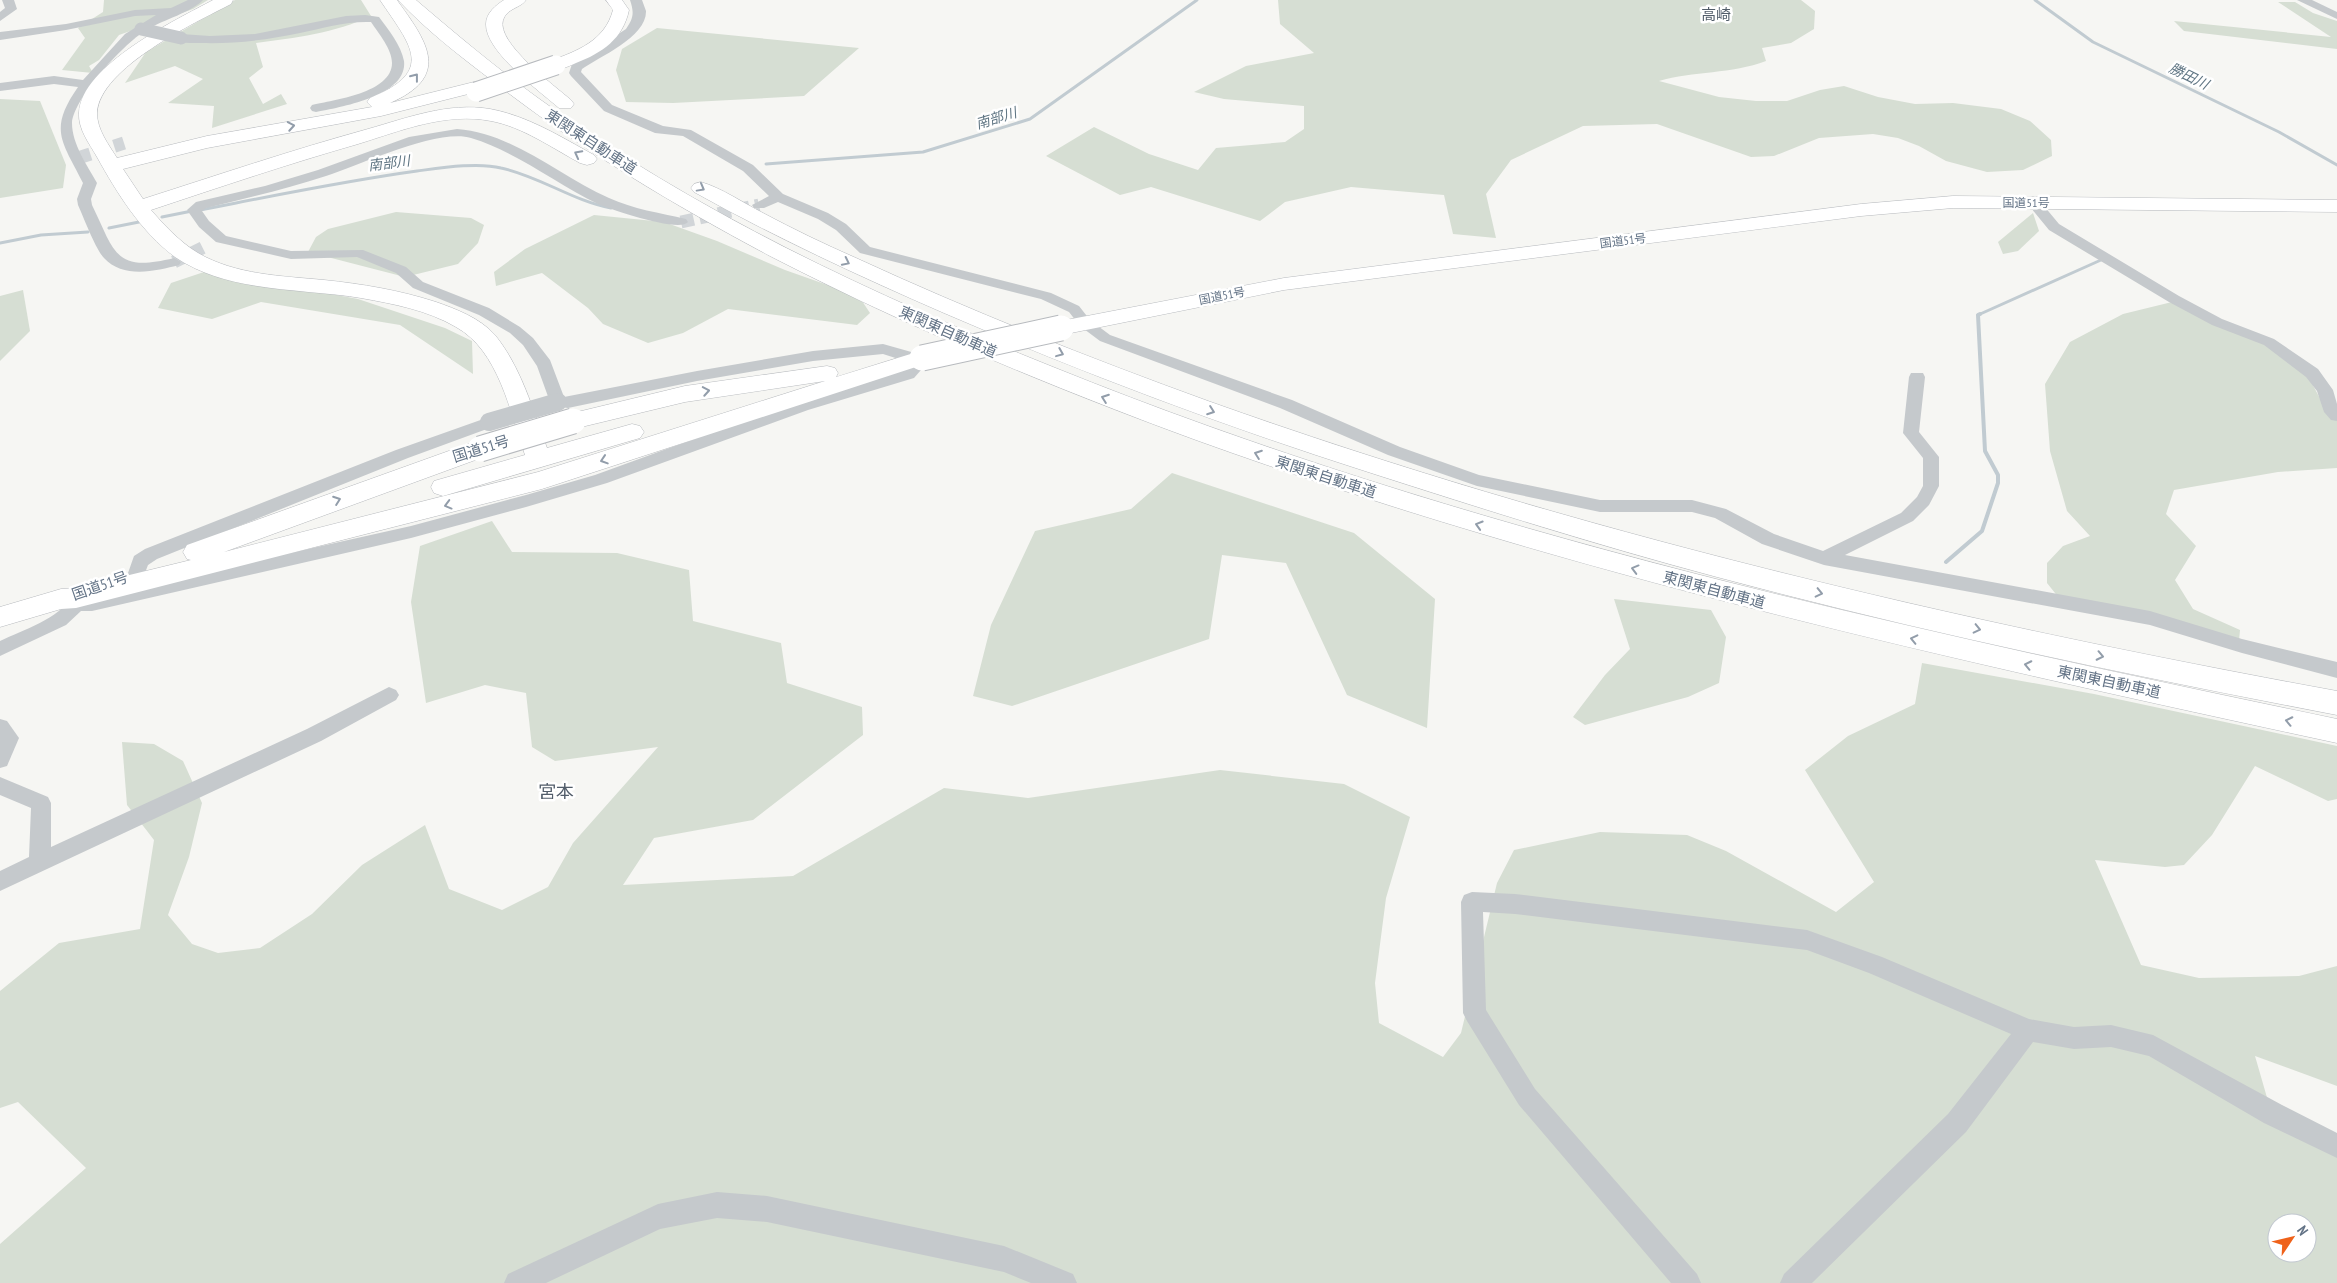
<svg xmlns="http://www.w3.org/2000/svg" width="2337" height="1283" viewBox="0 0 2337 1283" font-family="'PT Sans Narrow','Noto Sans JP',sans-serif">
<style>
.green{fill:#d6ded3;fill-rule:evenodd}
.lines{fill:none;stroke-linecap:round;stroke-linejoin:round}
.stream-far1{stroke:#c1cbd1;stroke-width:3}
.stream{stroke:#c1cbd1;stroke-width:4}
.minor-tunnel{stroke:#d1d5d8;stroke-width:13;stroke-dasharray:13 6;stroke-linecap:butt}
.highway-casing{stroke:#b7babe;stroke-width:1}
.minor{fill:#c5c9cc;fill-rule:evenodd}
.highway{fill:#fff;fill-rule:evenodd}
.highway-bridge-far1-casing{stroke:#b7babe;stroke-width:21;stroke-linecap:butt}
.highway-bridge-casing{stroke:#b7babe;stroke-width:27;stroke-linecap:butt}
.minor-bridge-far1{stroke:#c5c9cc;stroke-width:13}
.minor-bridge{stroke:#c5c9cc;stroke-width:18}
.highway-bridge-far1{stroke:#fff;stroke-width:19}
.highway-bridge{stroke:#fff;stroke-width:25}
.oneway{stroke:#929daa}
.labels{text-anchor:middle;stroke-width:5;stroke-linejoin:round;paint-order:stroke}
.far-street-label{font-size:12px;fill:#637386;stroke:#fff}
.far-water-label{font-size:14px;font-style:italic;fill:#5f7583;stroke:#fff}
.far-quarter-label{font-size:15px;fill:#525d6a;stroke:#fff}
.street-label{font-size:15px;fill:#637386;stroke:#fff}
.quarter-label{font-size:18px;fill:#525d6a;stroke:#fff}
</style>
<rect width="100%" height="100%" fill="#f6f6f3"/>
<g class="green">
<polygon points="104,0 208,0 193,9 119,35 99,60 89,66 93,73 62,70 85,38 78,28 103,12"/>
<path d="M 235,0 L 361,0 L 371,16 C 335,33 295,38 256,43 L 263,67 L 249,78 L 263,104 L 281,94 L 287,104 L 212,128 L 214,106 L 168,103 L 203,79 L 175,66 L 125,83 L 146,52 Z"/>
<path d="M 1278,0 L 1801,0 L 1815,11 L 1814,29 L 1791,43 L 1762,48 L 1766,61 C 1732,74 1693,71 1659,81 L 1719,97 L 1756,101 L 1787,101 L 1820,90 L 1844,86 L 1878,97 L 1915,104 L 1953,103 L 2001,109 L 2030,121 L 2051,140 L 2052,156 L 2023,170 L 1987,172 L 1946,161 L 1919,146 L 1898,138 L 1873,134 L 1819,138 L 1774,156 L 1751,157 L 1657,124 L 1583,126 L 1511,160 L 1486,194 L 1496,238 L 1453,234 L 1444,195 L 1351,187 L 1285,202 L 1260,221 L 1151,187 L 1120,195 L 1046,156 L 1094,127 L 1149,154 L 1198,170 L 1216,148 L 1285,142 L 1304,129 L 1304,106 L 1224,99 L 1194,92 L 1246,66 L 1314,53 L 1280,24 Z"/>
<polygon points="2278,2 2295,2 2313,13 2337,21 2337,49 2184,31 2174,21 2331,37"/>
<polygon points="657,28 859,48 804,96 673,103 626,102 616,70 622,49"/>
<polygon points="0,99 40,101 66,165 63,188 0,198"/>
<polygon points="396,212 471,218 484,225 478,243 458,264 405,277 308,252 316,237 328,229"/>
<polygon points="2033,213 2039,231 2018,251 2003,254 1998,242"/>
<polygon points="594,215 664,222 717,241 785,270 836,288 862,301 870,313 857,325 728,309 683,333 648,343 603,324 588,308 542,273 496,286 494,272 525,249"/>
<polygon points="207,271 358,299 445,328 472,341 473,374 400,325 261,302 212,319 158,308 171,283"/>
<polygon points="23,290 30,331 0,361 0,296"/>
<polygon points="2172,302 2271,347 2307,374 2325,408 2337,421 2337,468 2278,472 2174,490 2166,514 2196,546 2175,580 2193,609 2240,630 2239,641 2059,598 2047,583 2047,563 2063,546 2090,536 2067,511 2050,451 2045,384 2070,342 2123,314"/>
<polygon points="1172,473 1354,533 1435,599 1427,728 1347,695 1286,563 1222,555 1209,639 1012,706 973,696 991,625 1035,531 1131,509"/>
<path d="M 492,521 L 512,552 L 617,553 L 689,570 L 693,621 L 781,643 L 787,683 L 862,707 L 863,735 L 753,820 L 654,838 L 623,885 L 793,876 L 944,788 L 1028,798 L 1220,770 L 1344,784 L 1410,817 L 1386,898 L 1375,983 L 1379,1023 L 1443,1057 L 1461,1033 L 1497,883 L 1514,850 L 1600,832 L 1687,835 L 1726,851 L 1836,912 L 1874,882 L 1805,770 L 1848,736 L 1915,704 L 1922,663 L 2094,694 L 2337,746 L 2337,799 L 2328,801 L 2255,766 L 2212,835 L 2184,865 L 2165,867 L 2095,860 L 2141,965 L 2199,978 L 2299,976 L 2337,966 L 2337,1086 L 2255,1056 L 2268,1101 L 2337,1135 L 2337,1283 L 0,1283 L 0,1244 L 86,1168 L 18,1102 L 0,1108 L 0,991 L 59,943 L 140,929 L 154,840 L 127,805 L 122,742 L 154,744 L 183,761 L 202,803 L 189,857 L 168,915 L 192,944 L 218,953 L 260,948 L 312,914 L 362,865 L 425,825 L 449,889 L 502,910 L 548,887 L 573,843 L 658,747 L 555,761 L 532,747 L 526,693 L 485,685 L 426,703 L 411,602 L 420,546 ZM 2277,1223 L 2307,1223 L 2307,1253 L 2277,1253 Z"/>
<polygon points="1614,599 1711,610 1726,637 1719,683 1688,697 1585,725 1573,717 1605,675 1630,649"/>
</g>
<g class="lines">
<g class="stream-far1">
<polyline points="2035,0 2093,42 2279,132 2337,165"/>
<polyline points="766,164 923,152 1030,119 1197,0"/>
<path d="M 200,210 C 272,196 344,181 417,171 C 440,168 478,162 501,168 C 539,176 573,201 611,208"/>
<polyline points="162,217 192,211"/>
<polyline points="109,228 139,222"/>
<polyline points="0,243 41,235 88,232"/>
<polyline points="1978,315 2101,260"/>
</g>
<polyline class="stream" points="1946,562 1982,531 1998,483 1998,475 1985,451 1978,315 1980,314"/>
<g class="minor-tunnel">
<polyline points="78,158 124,143"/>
<polyline points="681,222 759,205"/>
<polyline points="174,262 206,246"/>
</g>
<g class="highway-casing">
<g id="highway">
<path d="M 213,0 L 233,0 L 231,4 C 196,22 99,68 97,113 C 97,130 109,145 117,158 L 207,136 L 372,107 L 367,102 L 370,98 C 436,71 411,46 380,0 L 397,0 L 399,3 C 429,44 450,77 390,103 L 474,82 L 480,83 L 483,87 L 480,91 L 381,116 L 207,148 L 123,169 L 143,199 C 218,175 292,150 368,129 C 407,118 448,102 490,109 C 528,116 561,137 594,155 L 597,159 L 594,163 L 587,165 L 580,163 C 552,148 523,127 491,121 C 446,112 400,131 358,144 C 288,164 220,187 151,210 C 165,226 180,242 198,253 C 236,275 282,276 324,280 C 362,284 399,290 436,302 C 456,309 480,318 495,335 C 521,367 533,410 547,448 L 632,424 L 640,426 L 644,432 L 640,438 L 443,496 L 434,493 L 431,487 L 434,481 L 525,455 C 510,412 499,351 456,327 C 427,310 394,304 361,298 C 301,288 228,293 175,257 C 141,232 117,193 97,157 C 89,143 78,129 79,113 C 81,65 176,20 213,0 Z"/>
<path d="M 398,0 L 416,0 C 456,34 495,67 538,98 C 695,212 873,295 1053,367 C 1466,534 1902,628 2337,719 L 2337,743 C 1952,660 1567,574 1196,440 C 1051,387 908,327 770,256 C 674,205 580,149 494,82 C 461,57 426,30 398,0 Z"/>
<path d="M 504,0 L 526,0 C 521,8 507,8 503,20 C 496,43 555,86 571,100 L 574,104 L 571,108 L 559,108 C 539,91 485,51 486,24 C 486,13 496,5 504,0 Z"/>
<path d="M 606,0 L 622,0 L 629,10 C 623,39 602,53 576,63 C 567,67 559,71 550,69 L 547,65 L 550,61 C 577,51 605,41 613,10 Z"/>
<path d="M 701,182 C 722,188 743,203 763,213 C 793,229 824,244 856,258 C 971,311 1089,358 1208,401 C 1575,532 1954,621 2337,691 L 2337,715 C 2129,675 1922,632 1717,577 C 1600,546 1483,509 1368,472 C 1224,426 1083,373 944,313 C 859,276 775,237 694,192 L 691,188 L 694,184 Z"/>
<polygon points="1953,196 2337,200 2337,212 1953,208 1861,216 1284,290 1061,335 1053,333 1050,328 1053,323 1061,321 1284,278 1861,204"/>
<polygon points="917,352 925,354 928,359 925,364 542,489 76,608 61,609 0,627 0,607 61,589 76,588 191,560 187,559 183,552 187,545 471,443 480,441 489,443 492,449 489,455 224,552 538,472 825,381 685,402 573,429 565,427 561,421 565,415 685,386 827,366 835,368 838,373 836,377"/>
</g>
</g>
<g class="minor">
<polygon points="2,0 14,0 17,9 0,21 0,12 5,8"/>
<path d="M 188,0 L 203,0 C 192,12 163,20 148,29 C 126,41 74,97 72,123 C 72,144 87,165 97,183 L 91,199 L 92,205 C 115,252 114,273 174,258 L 181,262 L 179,265 C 156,271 123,279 104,258 C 95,248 84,218 78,205 L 77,199 L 83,183 C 62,141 48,130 78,87 L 54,84 L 0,91 L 0,83 L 54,76 L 83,80 L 125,34 L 156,15 L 135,16 L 66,30 L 0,40 L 0,32 L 66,24 L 135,10 L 171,8 Z"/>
<path d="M 630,0 L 642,0 C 643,3 645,8 646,11 C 647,37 599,57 582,69 L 581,72 L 612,105 L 663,126 L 691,130 L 753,165 L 783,194 L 828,213 L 846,224 L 870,247 L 1051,293 L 1079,306 L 1090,320 L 1110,335 L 1292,400 L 1400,447 L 1479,475 L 1600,500 L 1692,500 L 1726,509 L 1774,534 L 1823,551 L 1901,513 L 1917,497 L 1923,486 L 1923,458 L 1903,433 L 1909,377 L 1911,373 L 1923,373 L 1925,377 L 1919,432 L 1939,457 L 1939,486 L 1929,505 L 1913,521 L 1845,555 L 2150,611 L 2242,639 L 2337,662 L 2337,678 L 2242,653 L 2150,625 L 1824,565 L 1762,544 L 1715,518 L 1692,512 L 1600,512 L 1477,486 L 1388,455 L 1280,408 L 1100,341 L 1080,326 L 1069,312 L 1041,299 L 860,253 L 836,230 L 818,219 L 778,202 L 764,208 L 754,208 L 752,205 L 769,196 L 743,171 L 683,136 L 655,133 L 604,111 L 571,76 L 569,73 L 572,64 L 626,29 C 634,18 634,12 630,0 Z"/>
<polygon points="2297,0 2312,0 2337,12 2337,19"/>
<path d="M 365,15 L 379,17 C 388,29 401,45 404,61 C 408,96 340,107 316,112 L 312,111 L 310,108 L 312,105 C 333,100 392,93 392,63 C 392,49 379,34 371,22 C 347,21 323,28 300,33 C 267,40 234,44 201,43 C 193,43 181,44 175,38 L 181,34 L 210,36 L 255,34 L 346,16 Z"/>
<path d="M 457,129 C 513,133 559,176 609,198 C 633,209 660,213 686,219 L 688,222 C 680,233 612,210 598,204 C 555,183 517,152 471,138 C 438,128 360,165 326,176 C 287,189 246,198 206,208 L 202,211 L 209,221 L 226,236 L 291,251 L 363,250 L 406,267 L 423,282 L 489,308 L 520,327 L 533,338 L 550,360 L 564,397 L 697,371 L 813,351 L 883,344 L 922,355 L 925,359 L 921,370 L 914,378 L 808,410 L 607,483 L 526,507 L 411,538 L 92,611 L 81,611 L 66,625 L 0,656 L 0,641 C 23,630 59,619 72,596 L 78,594 L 86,598 L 92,597 L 411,526 L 526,495 L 595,475 L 796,402 L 902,370 L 908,362 L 883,354 L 813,361 L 697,381 L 568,408 L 552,406 L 550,402 L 537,366 L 523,345 L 510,333 L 479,315 L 413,288 L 396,273 L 357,257 L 291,259 L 216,242 L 199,227 L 187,210 L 196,202 L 265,186 L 318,170 L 409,137 Z"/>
<polygon points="2034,199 2039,200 2059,224 2179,296 2222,319 2274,339 2318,369 2333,390 2337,404 2337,421 2331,420 2324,412 2317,391 2306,377 2264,345 2212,325 2169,302 2049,230 2027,203"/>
<polygon points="489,417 495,418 497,422 495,426 408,458 157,559 148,565 143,578 137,580 131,578 128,573 134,556 145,549 396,450"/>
<polygon points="389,687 396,690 399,695 396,700 321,741 0,891 0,871 29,857 31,808 0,795 0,777 48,797 51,803 51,847 307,729"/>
<polygon points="0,719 7,721 19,738 7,766 0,768"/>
<polygon points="1472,892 1515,894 1807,930 1882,957 2029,1019 2074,1027 2111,1025 2153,1035 2282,1105 2337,1133 2337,1158 2264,1123 2149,1056 2111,1047 2074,1049 2033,1042 1966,1132 1812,1283 1780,1283 1784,1274 1948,1114 2011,1034 1869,973 1807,950 1515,914 1483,912 1486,1010 1535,1089 1697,1274 1701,1283 1671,1283 1519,1105 1467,1021 1463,1013 1461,902 1464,895"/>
<polygon points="717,1192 767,1196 1004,1246 1073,1274 1077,1283 1031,1283 1004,1272 767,1222 717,1218 660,1229 546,1283 504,1283 508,1274 658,1204"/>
</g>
<use href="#highway" class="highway"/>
<g class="highway-bridge-far1-casing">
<polyline id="highway-bridge-far1" points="476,92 556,65"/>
</g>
<g class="highway-bridge-casing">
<g id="highway-bridge">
<polyline points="922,358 1061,328"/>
<polyline points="480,449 573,421"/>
</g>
</g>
<polyline class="minor-bridge-far1" points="141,29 181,38"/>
<polyline class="minor-bridge" points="489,422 558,402"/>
<use href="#highway-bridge-far1" class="highway-bridge-far1"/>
<use href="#highway-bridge" class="highway-bridge"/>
</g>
<defs><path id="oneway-chevron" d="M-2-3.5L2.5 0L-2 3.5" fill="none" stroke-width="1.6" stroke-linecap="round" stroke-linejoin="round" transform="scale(1.25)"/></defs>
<g class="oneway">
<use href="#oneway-chevron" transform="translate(415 77) rotate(-52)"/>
<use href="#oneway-chevron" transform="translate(291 126) rotate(-10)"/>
<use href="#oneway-chevron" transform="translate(578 154) rotate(-152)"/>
<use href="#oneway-chevron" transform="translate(701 188) rotate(29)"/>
<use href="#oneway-chevron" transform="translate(846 262) rotate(26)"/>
<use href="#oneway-chevron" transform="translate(1060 353) rotate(22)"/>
<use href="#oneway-chevron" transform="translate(706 391) rotate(-10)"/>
<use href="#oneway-chevron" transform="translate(1105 398) rotate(-160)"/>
<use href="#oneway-chevron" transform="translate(1211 411) rotate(20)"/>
<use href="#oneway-chevron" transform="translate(1258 454) rotate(-160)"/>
<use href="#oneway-chevron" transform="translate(604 460) rotate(162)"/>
<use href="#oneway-chevron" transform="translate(337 500) rotate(-20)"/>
<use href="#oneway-chevron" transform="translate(448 505) rotate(165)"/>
<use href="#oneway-chevron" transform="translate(1479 525) rotate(-163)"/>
<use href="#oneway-chevron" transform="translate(1635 569) rotate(-165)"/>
<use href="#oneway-chevron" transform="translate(1819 593) rotate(13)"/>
<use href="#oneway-chevron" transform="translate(1977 629) rotate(13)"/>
<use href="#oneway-chevron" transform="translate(1914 639) rotate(-167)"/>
<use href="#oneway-chevron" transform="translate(2100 656) rotate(12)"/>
<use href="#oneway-chevron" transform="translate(2028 665) rotate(-168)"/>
<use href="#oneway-chevron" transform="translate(2289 721) rotate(-168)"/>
</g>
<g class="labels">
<g class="far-street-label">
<text x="2026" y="207">国道51号</text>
<text transform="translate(1623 241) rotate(-7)" y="4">国道51号</text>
<text transform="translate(1222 296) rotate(-11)" y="4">国道51号</text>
</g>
<g class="far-water-label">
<text transform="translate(2189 76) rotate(26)" y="5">勝田川</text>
<text transform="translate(996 118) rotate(-17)" y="5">南部川</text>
<text transform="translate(389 163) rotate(-7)" y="5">南部川</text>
</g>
<g class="far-quarter-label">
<text x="1716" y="20">高崎</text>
</g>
<g class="street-label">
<text transform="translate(591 142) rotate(33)" y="5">東関東自動車道</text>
<text transform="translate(948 332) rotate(24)" y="5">東関東自動車道</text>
<text transform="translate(481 449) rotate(-17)" y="5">国道51号</text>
<text transform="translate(1326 477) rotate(18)" y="5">東関東自動車道</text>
<text transform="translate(100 586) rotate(-19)" y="5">国道51号</text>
<text transform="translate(1714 590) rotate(15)" y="5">東関東自動車道</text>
<text transform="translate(2109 682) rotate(12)" y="5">東関東自動車道</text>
</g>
<g class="quarter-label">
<text x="556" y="798">宮本</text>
</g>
</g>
<g transform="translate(2292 1238) rotate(55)"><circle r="24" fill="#ffffff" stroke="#c1c7cf"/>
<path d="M0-4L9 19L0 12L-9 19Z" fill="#ef621a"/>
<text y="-8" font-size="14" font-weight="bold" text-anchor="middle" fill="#637386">N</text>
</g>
</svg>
